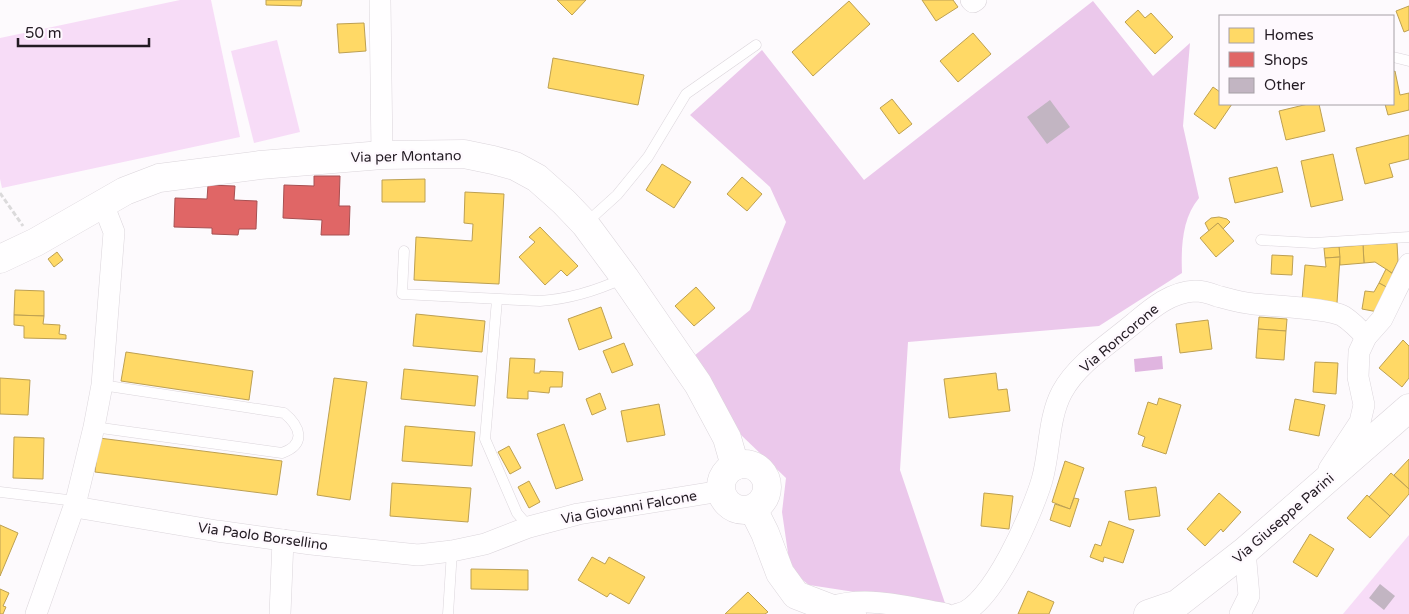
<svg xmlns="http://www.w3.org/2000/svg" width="1409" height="614" viewBox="0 0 1409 614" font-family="'Varela Round',sans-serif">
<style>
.green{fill:#f7dcf7}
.forest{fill:#ebc8eb}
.water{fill:#e0b5e0}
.homes{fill:#ffd966;stroke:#bda052}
.shops{fill:#e06666;stroke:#a75052}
.building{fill:#c2b5c2}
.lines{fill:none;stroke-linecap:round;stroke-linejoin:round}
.lane-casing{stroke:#dbd5db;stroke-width:11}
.street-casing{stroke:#dbd5db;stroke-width:22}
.secondary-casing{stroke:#dbd5db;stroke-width:29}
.path{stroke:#dbdadb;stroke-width:3;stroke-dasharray:5 2.5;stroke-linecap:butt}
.lane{stroke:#fffeff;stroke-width:10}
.street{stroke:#fffeff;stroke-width:21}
.secondary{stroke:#fffeff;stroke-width:28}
.labels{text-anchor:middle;stroke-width:5;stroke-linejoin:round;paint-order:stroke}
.street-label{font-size:14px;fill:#231b23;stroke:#fef9fe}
</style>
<rect width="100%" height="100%" fill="#fdfafd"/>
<g class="green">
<polygon points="180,0 211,0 240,137 2,188 0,179 0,38"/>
<polygon points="277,40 300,132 254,143 231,51"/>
<polygon points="1409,535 1409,614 1343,614"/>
</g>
<path class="forest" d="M 1093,1 L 1153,76 L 1190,43 L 1183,126 L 1199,198 C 1182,218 1181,248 1182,273 L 1099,326 L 908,342 L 900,470 L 946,606 L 809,585 L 800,578 L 789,560 L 782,512 L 786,478 L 740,434 L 694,356 L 750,310 L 786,222 L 770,187 L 690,115 L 762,50 L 864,180 Z"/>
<polygon class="water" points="1162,356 1163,369 1135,372 1134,359"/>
<g class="homes">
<polygon points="266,0 302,0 301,6 266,5"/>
<polygon points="557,0 586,0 572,15"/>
<polygon points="922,0 953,0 958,7 936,21"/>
<polygon points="849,1 870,24 813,76 792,52"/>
<polygon points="1409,6 1409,30 1404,32 1396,11"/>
<polygon points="1138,10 1145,18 1151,13 1173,37 1155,54 1125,22"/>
<polygon points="364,23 366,51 339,53 337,24"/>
<polygon points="973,33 991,54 958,82 940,61"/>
<polygon points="553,58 644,75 638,105 548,88"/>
<polygon points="1395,71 1400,95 1409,93 1409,110 1388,115 1385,104 1393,104 1393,72"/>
<polygon points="1213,87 1220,92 1220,104 1232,104 1215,129 1194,114"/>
<polygon points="892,99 912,124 899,134 880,108"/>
<polygon points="1308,104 1319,104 1325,131 1286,140 1279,111"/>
<polygon points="1409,135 1409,159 1389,164 1393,177 1365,184 1356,148"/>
<polygon points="1333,154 1343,200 1311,207 1301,161"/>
<polygon points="662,164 691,182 674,208 646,190"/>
<polygon points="1277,167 1283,192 1235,203 1229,178"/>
<polygon points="742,177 762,194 747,211 727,194"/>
<polygon points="425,179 425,202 382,202 382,180"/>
<polygon points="465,192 504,194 499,284 414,280 416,237 472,241 473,224 464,223"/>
<polygon points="1219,217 1227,219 1230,222 1223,229 1218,223 1209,231 1205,223 1211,218"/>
<polygon points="1218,223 1234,241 1216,257 1200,238"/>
<polygon points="540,227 578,266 567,276 561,270 545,285 519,257 535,242 529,237"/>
<polygon points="1397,243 1398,261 1392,273 1375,262 1364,263 1363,245"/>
<polygon points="1363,245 1364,263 1340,265 1339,247"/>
<polygon points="1339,247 1340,257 1325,258 1324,248"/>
<polygon points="57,252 63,260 54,267 48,259"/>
<polygon points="1272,255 1293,256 1292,275 1271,274"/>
<polygon points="1340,257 1337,303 1302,300 1305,265 1326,267 1325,258"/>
<polygon points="1386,269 1397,277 1392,290 1379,283"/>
<polygon points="1379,283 1392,290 1378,312 1362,309 1365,291 1374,292"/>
<polygon points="696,287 715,308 694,326 675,306"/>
<polygon points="15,290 44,291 44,316 14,315"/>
<polygon points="601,307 612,338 579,350 568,319"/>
<polygon points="416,314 485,321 482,352 413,346"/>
<polygon points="14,315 44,316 43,324 60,325 59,334 66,335 66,339 24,338 24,326 14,325"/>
<polygon points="1259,317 1287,319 1286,331 1258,329"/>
<polygon points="1208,320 1212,349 1180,353 1176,324"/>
<polygon points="1258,329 1286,331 1284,360 1256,358"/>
<polygon points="1403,340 1409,346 1409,378 1402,387 1379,368"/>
<polygon points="624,343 633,365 612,373 603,351"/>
<polygon points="126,352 253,371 249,400 121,381"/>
<polygon points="510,358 535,359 534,373 540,373 540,371 563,372 562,387 550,387 549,393 528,391 528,399 507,398"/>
<polygon points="1315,362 1338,363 1336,394 1313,392"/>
<polygon points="404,369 478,376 475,406 401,399"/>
<polygon points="996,373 998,390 1007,389 1010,411 949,418 944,379"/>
<polygon points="0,378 30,380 28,415 0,414"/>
<polygon points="334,378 367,382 350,500 317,495"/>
<polygon points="600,393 606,409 592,415 586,399"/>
<polygon points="1159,398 1181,405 1166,454 1142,446 1145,437 1138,434 1148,402 1157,405"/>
<polygon points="1295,399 1325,405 1319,436 1289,430"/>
<polygon points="659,404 665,435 627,442 621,411"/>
<polygon points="564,424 583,480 556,489 537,434"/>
<polygon points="405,426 475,432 472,466 402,461"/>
<polygon points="14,437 44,438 43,479 13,478"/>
<polygon points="99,438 282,461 277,495 95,472"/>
<polygon points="509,446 521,468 510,474 498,452"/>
<polygon points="1409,459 1409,489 1394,475"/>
<polygon points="1065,461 1084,468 1070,509 1052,502"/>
<polygon points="1391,473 1409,489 1409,494 1390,516 1369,497"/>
<polygon points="529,481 540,502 529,508 518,487"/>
<polygon points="392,483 471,488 468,522 390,516"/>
<polygon points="1156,487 1160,516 1129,520 1125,491"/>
<polygon points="984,493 1013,496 1009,529 981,526"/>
<polygon points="1219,493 1241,512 1223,532 1221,529 1205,546 1187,529"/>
<polygon points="1367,495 1390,516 1370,538 1347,518"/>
<polygon points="1074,498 1079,499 1070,527 1050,520 1055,504 1070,509"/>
<polygon points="1109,521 1134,530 1123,563 1104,557 1103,562 1090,557 1095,544 1101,546"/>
<polygon points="0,525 18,533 0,576"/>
<polygon points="1310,534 1334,549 1317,577 1293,562"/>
<polygon points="592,557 605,564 609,557 645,577 629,604 610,593 607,597 578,580"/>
<polygon points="471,569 528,570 528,590 471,589"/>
<polygon points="0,589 9,593 3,606 6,607 3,614 0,614"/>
<polygon points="1028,591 1054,602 1049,614 1018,614"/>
<polygon points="748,592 768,612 765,614 725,614"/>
</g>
<g class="shops">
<polygon points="314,176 340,176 339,206 350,206 349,235 321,235 322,220 283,218 284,185 314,186"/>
<polygon points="208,185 235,186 234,200 257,201 256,229 239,229 238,235 212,234 212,228 174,227 175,198 207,199"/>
</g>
<g class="building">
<polygon points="1050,100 1070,127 1047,144 1027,117"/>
<polygon points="1380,584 1395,596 1384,610 1369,598"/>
</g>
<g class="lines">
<g class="lane-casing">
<g id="lane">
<polyline points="1393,57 1409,61"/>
<polyline points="586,223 617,195 648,157 686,94 756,45"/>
<polyline points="1261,240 1314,243 1409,237"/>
<path d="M 404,251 L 402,294 L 540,301 C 570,299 596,291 624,278"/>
<polyline points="497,300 485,439 517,513 529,527"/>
<path d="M 94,427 L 282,453 C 307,444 300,426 284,413 L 102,385"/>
<polyline points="0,492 76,501"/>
<polyline points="448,614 452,551"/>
</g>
</g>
<g class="street-casing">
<g id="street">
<polyline points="380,0 382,155"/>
<polyline points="971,0 973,2 976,0"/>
<polyline points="1329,469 1360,422 1364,405 1358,377 1359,352 1366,337 1382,319 1409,264"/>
<polyline points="75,507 217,531 311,544 418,555 452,551 485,544 529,527 578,514 721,491"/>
<path d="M 832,607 C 866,595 912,608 946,614"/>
<polyline points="36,614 76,501 94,427 102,385 114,232 107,214 100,204"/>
<polyline points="280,614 283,540"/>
<path d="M 958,614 C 991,609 1033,511 1042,480 C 1050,452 1048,418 1062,392 C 1077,364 1109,344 1133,324 C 1151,309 1170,292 1195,291 C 1204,291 1209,293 1217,296 C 1228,299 1241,303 1254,304 C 1273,306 1329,308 1343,316 C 1352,322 1359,329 1366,337"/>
<polyline points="1240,614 1249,596 1245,551"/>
</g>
</g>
<g class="secondary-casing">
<g id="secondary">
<polyline points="0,259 36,242 125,191 159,178 260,165 382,155 464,154 493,160 515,166 537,178 564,202 585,224 625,278 698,384 727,438 735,466"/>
<circle cx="744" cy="487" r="23"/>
<polyline points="753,509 765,533 780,573 796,595 830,608 852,614"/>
<polyline points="1148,614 1177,604 1245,551 1409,408"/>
</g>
</g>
<polyline class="path" points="0,193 23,226"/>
<use href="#lane" class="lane"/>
<use href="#street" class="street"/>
<use href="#secondary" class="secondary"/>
</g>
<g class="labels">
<g class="street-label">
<text transform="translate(406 156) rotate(-1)" y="5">Via per Montano</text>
<text transform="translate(1119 338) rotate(-40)" y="5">Via Roncorone</text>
<text transform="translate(629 507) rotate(-10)" y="5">Via Giovanni Falcone</text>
<text transform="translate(1283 518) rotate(-41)" y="5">Via Giuseppe Parini</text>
<text transform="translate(263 536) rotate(8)" y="5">Via Paolo Borsellino</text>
</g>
</g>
<rect x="1219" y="15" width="175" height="90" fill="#fef9fe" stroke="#a6a0a6"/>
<rect x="1229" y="28" width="25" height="15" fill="#ffd966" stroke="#a6a0a6"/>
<text x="1264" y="40" font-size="15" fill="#231b23">Homes</text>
<rect x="1229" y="52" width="25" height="15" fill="#e06666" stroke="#a6a0a6"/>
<text x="1264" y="65" font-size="15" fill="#231b23">Shops</text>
<rect x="1229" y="78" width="25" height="15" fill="#c2b5c2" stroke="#a6a0a6"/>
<text x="1264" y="90" font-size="15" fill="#231b23">Other</text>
<path d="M18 38v8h131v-8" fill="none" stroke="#231b23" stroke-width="2.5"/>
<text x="25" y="38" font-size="15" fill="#231b23" stroke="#fef9fe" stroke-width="4" paint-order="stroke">50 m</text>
</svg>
